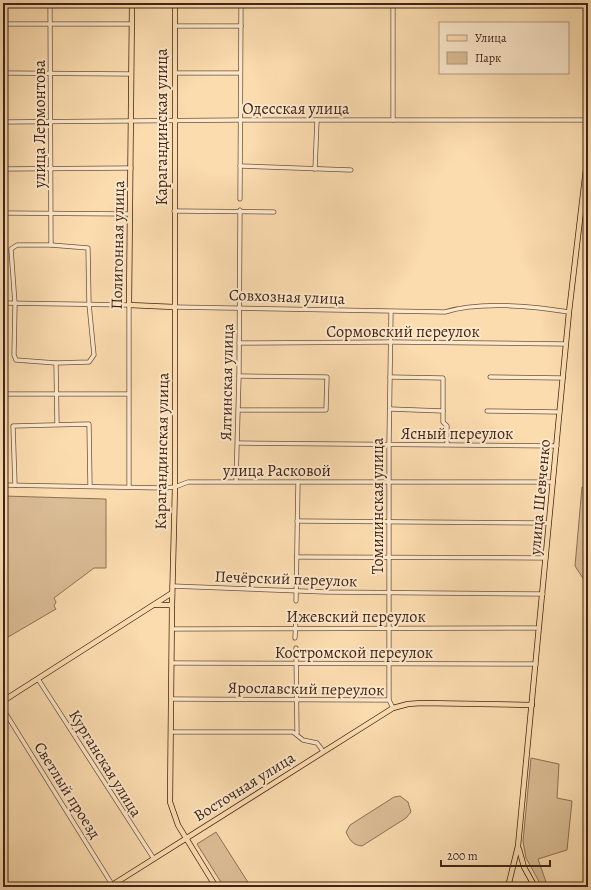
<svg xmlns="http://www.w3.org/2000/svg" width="591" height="890" viewBox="0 0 591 890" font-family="Alegreya,serif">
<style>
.green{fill:#dbbd95;stroke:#8e7056}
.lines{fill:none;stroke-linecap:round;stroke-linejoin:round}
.minor-casing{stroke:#70523d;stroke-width:5}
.major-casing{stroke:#412417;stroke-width:6}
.minor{stroke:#fce8cb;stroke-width:3.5}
.major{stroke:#fbdcaf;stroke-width:4.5}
.labels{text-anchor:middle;stroke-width:4;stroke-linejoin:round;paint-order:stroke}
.street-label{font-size:16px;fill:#412417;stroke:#fce8cb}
</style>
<rect width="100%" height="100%" fill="#fbdcaf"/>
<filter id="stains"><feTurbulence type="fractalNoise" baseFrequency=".005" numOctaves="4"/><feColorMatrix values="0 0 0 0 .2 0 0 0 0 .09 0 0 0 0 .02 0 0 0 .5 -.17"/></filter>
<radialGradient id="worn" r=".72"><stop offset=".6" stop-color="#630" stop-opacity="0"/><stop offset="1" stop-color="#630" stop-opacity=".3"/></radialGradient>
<g class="green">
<polygon points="582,487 588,488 588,586 575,566"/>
<polygon points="3,496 106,499 106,568 94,568 54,598 56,602 54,606 56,609 3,640"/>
<polygon points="531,758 559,764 557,798 572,801 567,850 538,859 546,882 541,885 526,858 523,841"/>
<path d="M 400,796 L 408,802 L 411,812 L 406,818 L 362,846 C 353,845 350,841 346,832 L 350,825 L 394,797 Z"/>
<polygon points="216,832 251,887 244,887 243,885 238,887 236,884 231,887 224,887 197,844"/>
</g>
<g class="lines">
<g class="minor-casing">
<g id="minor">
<polyline points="50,3 51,245"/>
<polyline points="393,3 393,120"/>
<polyline points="3,24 131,24"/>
<polyline points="175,26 241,26"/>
<polyline points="3,73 131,74"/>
<polyline points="175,73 240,73"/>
<polyline points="3,122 240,120 588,120"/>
<polyline points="240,166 351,170"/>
<polyline points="3,169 131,168"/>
<polyline points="315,169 317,120"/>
<polyline points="240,199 241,3"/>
<polyline points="174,211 274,212"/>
<polyline points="3,213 130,214"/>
<polygon points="17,245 51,245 88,248 89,304 94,355 89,362 56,363 16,360 14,355 15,304 11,249"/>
<polyline points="3,303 129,305 129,487"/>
<path d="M 174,307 L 445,312 C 480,301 533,306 569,312"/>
<polyline points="239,343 391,342 566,344"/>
<polyline points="56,363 57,424"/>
<polyline points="390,377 443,378 443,422 447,426 447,444"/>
<polyline points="490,377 563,378"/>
<polyline points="3,394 128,394"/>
<polyline points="390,409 443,411"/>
<polyline points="239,410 326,410 327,377 239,376"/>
<polyline points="487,411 560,412"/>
<polyline points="238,443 557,446"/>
<polyline points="236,482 239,376 240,210"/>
<polyline points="3,485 164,488 175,487 188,482 553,482"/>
<polyline points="15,485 13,426 89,424 90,486"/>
<polyline points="297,521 549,523"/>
<polyline points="297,557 546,558"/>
<polyline points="172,586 326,592 543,594"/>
<polyline points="296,601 298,482"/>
<polyline points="172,629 539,628"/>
<polyline points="295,638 296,615"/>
<polyline points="296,648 297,733"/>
<polyline points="172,663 536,664"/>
<polyline points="38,679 154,859"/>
<polyline points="172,699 389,700 393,708"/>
<polyline points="389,700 389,445 391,312"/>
<polyline points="3,709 113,886"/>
<polyline points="171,732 293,732 303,740 317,743 323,751"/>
</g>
</g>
<g class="major-casing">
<g id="major">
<polyline points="132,3 129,305 174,307"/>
<polyline points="175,3 175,487 172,605 170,802 178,825 216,887"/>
<polyline points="156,605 172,605"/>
<polyline points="3,701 172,593"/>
<polyline points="519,849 524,867 535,887"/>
<polyline points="109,887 393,708 408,704 422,703 532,705"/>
<polyline points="508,887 518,846 569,312 588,152"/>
<polyline points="509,887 516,885 523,887"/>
</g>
</g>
<use href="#minor" class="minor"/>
<use href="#major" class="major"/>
</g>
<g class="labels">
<g class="street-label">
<text x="296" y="114">Одесская улица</text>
<text transform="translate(39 124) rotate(-90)" y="6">улица Лермонтова</text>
<text transform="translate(161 127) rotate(-90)" y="6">Карагандинская улица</text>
<text transform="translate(117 245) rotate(-89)" y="6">Полигонная улица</text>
<text transform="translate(287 296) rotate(2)" y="6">Совхозная улица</text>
<text x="403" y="337">Сормовский переулок</text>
<text transform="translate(226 382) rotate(-89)" y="6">Ялтинская улица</text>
<text x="457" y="439">Ясный переулок</text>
<text transform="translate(161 451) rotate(-89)" y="6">Карагандинская улица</text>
<text x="277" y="476">улица Расковой</text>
<text transform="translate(539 497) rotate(-85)" y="6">улица Шевченко</text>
<text transform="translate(377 506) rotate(-90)" y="6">Томилинская улица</text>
<text transform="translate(286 578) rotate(2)" y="6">Печёрский переулок</text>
<text x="356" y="622">Ижевский переулок</text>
<text x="354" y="658">Костромской переулок</text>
<text transform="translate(306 688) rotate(1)" y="6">Ярославский переулок</text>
<text transform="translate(106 763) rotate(58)" y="6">Курганская улица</text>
<text transform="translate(244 786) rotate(-32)" y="6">Восточная улица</text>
<text transform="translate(68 790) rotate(58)" y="6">Светлый проезд</text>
</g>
</g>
<rect width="591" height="890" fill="none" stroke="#fbdcaf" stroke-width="16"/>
<rect x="4" y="4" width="583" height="882" fill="none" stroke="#412417" stroke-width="2"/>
<rect x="8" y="8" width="575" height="874" fill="none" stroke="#412417"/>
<rect x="439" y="22" width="130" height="52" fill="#fce8cb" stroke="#b19a83"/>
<rect x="447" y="35" width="20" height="6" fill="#fbdcaf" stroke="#b19a83"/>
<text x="475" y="42" font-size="12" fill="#412417">Улица</text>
<rect x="447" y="52" width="20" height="12" fill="#dbbd95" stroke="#b19a83"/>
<text x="475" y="62" font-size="12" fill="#412417">Парк</text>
<path d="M441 860v6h109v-6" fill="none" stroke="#412417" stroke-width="2"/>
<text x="447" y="860" font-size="12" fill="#412417" stroke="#fce8cb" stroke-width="3" paint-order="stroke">200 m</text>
<rect width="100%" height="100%" filter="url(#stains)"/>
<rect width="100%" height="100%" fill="url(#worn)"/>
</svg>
